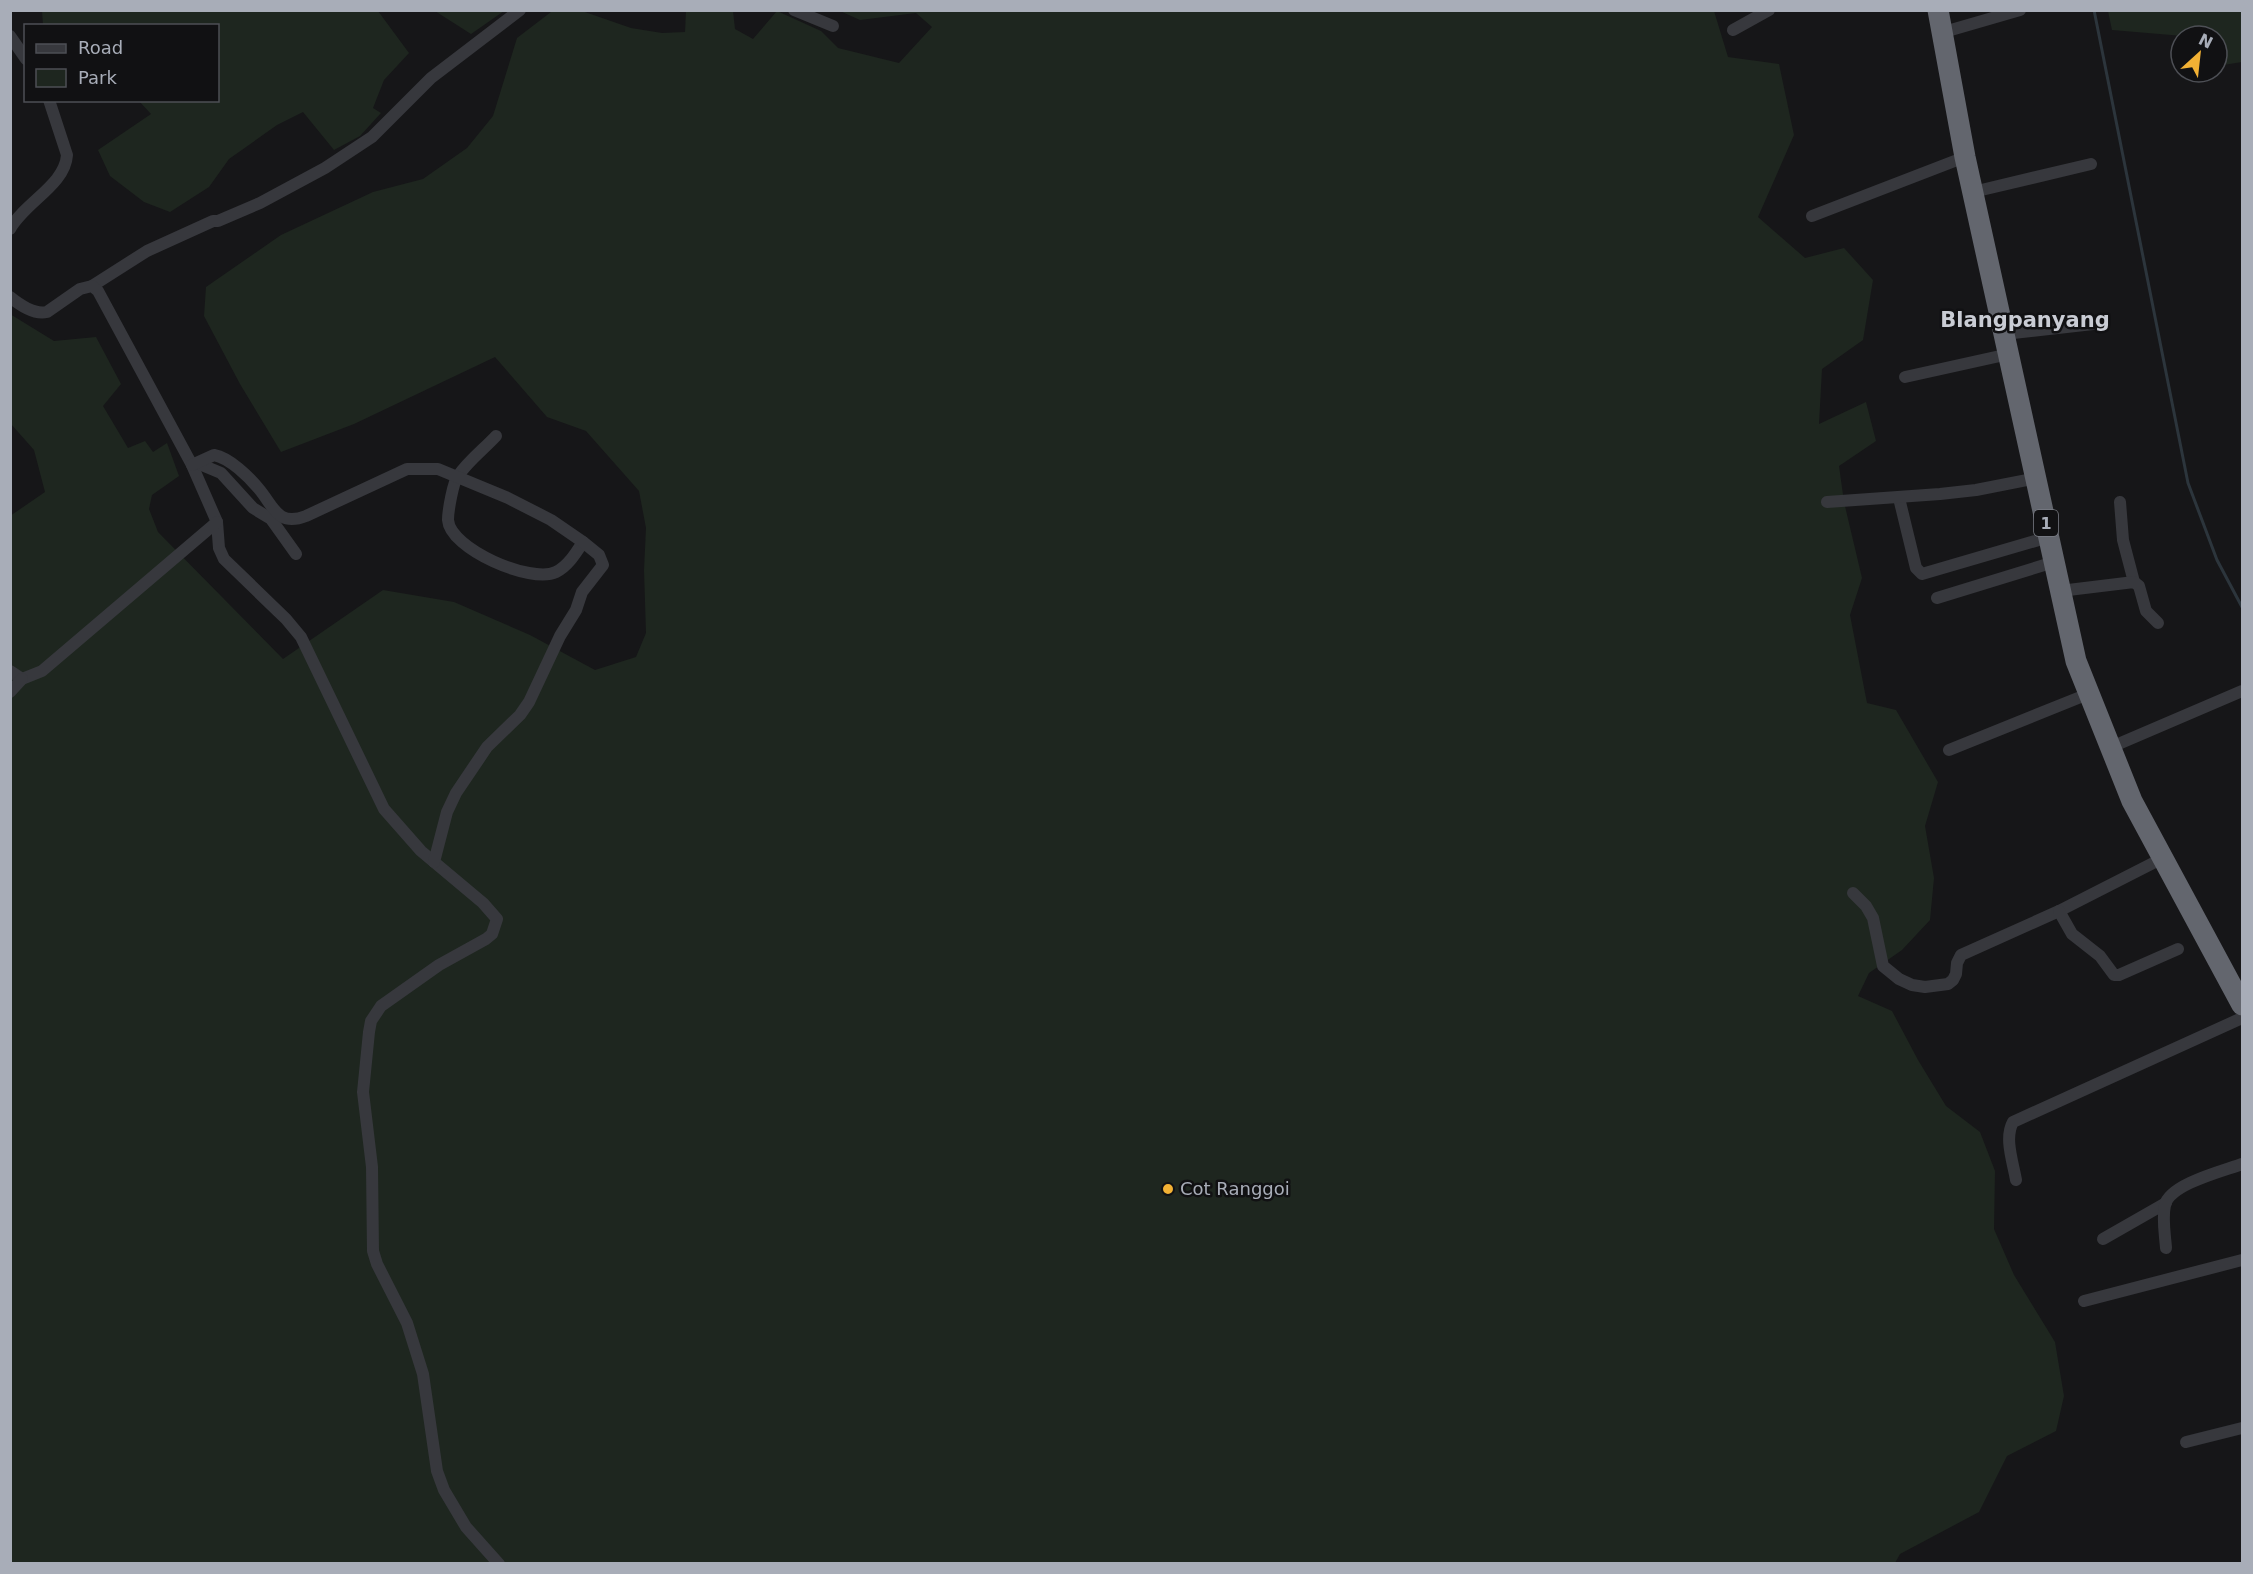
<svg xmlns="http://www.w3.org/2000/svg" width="2253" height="1574" viewBox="0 0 2253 1574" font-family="'DejaVu Sans',sans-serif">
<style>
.green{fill:#1e261f}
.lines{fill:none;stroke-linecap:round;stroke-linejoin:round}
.stream{stroke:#2c353c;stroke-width:3}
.street{stroke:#37383d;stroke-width:12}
.highway{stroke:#63666e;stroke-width:21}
.poi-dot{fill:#f2b134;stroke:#111113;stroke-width:2}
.labels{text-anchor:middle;stroke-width:5;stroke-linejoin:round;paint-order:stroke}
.shield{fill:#111113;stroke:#7b7e86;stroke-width:1.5}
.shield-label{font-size:16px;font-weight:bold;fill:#a8adb8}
.poi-label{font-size:18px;fill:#a8adb8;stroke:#111113;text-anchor:start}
.quarter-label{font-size:21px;font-weight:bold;fill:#c9ccd4;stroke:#111113}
</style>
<rect width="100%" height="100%" fill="#161618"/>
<g class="green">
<polygon points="562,10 582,11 631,28 662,33 685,32 686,11 733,11 735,29 753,39 777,11 821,31 838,48 899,63 932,27 916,13 860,20 840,11 1714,11 1728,57 1779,64 1794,135 1758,217 1805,258 1844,248 1873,280 1863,340 1822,369 1819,424 1866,402 1876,441 1839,466 1844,502 1862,578 1850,615 1867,703 1896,710 1938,782 1925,826 1934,878 1930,920 1902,950 1869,973 1858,996 1892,1011 1918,1060 1946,1106 1980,1132 1995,1171 1994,1229 2014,1275 2055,1342 2064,1396 2056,1431 2007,1456 1979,1512 1900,1554 1895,1563 11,1563 10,516 45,492 34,450 11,424 10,314 54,341 96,337 121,384 103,406 128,448 145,441 153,452 167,443 179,476 152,495 149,509 158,532 283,659 383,590 454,602 530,635 595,670 636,657 646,633 644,570 646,528 639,491 586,431 547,417 495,357 354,424 281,452 240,384 204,316 206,287 281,235 373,192 423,179 467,148 493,116 517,38 551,12"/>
<polygon points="42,11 378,11 409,53 384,80 373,108 381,113 360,136 334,150 303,112 277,125 229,159 209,187 170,212 144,202 110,176 98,150 151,114 139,101 218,100 218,26 43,25"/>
<polygon points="435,11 504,11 471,34"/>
<polygon points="2108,11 2242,11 2242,62 2217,66 2217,36 2183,36 2112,30"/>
</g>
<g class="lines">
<polyline class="stream" points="2094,10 2188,483 2217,560 2242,607"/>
<g class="street">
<polyline points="794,10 833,26"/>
<polyline points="1733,30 1769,10"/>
<polyline points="1944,32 2020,10"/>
<polyline points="10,36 26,59"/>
<polyline points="1973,192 2091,164"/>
<polyline points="1812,216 1965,157"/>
<path d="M 10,229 C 25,202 65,185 67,155 L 49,100"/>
<polyline points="92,286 147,251 213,221 218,221 260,203 325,168 372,137 431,78 520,10"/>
<path d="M 10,297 C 20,305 34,315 47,312 L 80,289 L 92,286 L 98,291 L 192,465 L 217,522 L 219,548 L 224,559 L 286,619 L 301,637 L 384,809 L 421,851 L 483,903 L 497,919 L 492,934 L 486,939 L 439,965 L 381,1006 L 371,1021 L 369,1032 L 363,1092 L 372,1167 L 373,1251 L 377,1264 L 407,1323 L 423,1374 L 437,1471 L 444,1490 L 466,1527 L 499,1564"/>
<polyline points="2004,334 2093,324"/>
<polyline points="1905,377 2009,354"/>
<path d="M 496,436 C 484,449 468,461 458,476 C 453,482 448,511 448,520 C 450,549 531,584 556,572 C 568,566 576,553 583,542"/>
<polyline points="197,463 221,473 253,508 271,519 296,554"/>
<path d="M 192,465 L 214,455 C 230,458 249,477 259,489 C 274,507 278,527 306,516 L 407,469 L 438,469 L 508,498 L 551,520 L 583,542 L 599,555 L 603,565 L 582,592 L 576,610 L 560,636 L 529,702 L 520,715 L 487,747 L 456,793 L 447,812 L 434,862"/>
<polyline points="1899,498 1916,568 1922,574 2049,537"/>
<polyline points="1827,502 1940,494 1976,490 2037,478"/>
<polyline points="2120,502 2123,540 2134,582"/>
<polyline points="2060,591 2134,582 2139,586 2146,611 2158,623"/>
<polyline points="1937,598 2054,562"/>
<polyline points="10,671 22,679 42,671 217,522"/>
<polyline points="10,692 22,679"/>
<polyline points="2109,748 2242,691"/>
<polyline points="1949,750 2088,694"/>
<polyline points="1853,893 1866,906 1873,918 1883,966 1899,979 1912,985 1925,987 1948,984 1953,980 1956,974 1957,963 1961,955 2059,911 2163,858"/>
<polyline points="2059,911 2072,934 2100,956 2114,975 2119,975 2178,949"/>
<path d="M 2016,1180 C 2013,1162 2004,1138 2013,1122 L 2242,1018"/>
<polyline points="2103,1239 2166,1203"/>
<path d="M 2166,1248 C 2165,1234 2162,1219 2165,1205 C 2170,1184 2223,1171 2242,1164"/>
<polyline points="2084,1301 2242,1260"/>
<polyline points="2186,1442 2242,1428"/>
</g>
<polyline class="highway" points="1938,10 1965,157 2076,661 2132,801 2242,1005"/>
</g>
<circle class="poi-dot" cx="1168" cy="1189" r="6"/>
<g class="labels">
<rect class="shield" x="2034" y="510" width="24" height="26" rx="4.5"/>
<g class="shield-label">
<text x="2046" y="529">1</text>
</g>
<g class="poi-label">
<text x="1180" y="1195">Cot Ranggoi</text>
</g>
<g class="quarter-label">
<text x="2025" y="327">Blangpanyang</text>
</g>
</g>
<rect width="2253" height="1574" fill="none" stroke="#a8adb8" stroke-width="24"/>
<rect x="24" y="24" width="195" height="78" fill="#111113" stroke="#4d4f55" stroke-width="1.5"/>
<rect x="36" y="44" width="30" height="9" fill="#37383d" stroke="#4d4f55" stroke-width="1.5"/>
<text x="78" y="54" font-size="18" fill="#a8adb8">Road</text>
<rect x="36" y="69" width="30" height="18" fill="#1e261f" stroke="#4d4f55" stroke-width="1.5"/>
<text x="78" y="84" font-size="18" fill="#a8adb8">Park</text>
<g transform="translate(2199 54) rotate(27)"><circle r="28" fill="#111113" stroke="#4d4f55" stroke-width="1.5"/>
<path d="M0-4.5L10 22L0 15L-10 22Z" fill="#f2b134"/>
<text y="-9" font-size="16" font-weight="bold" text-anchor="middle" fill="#a8adb8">N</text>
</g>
</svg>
